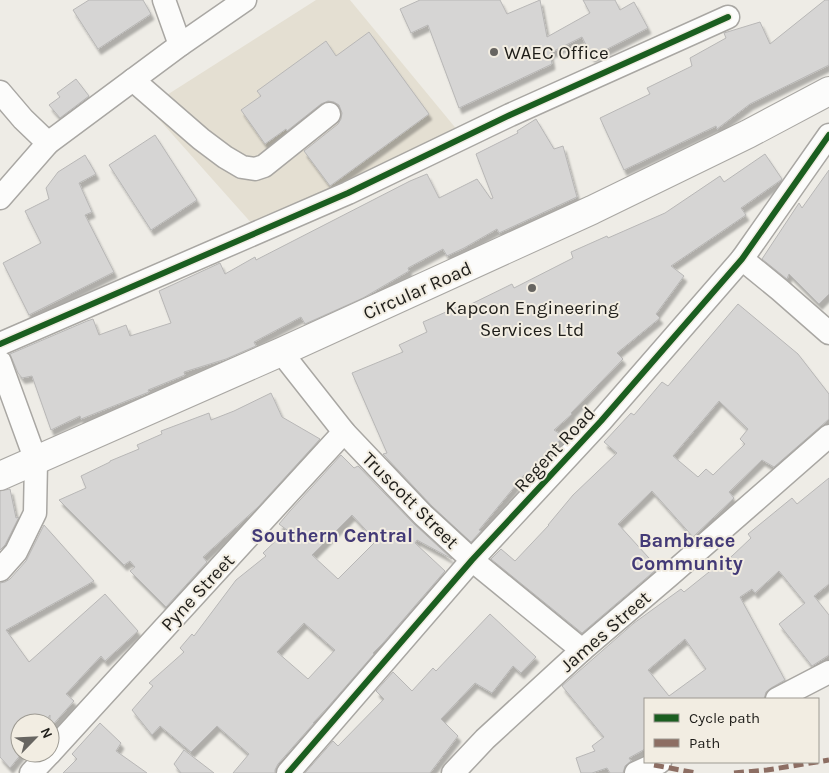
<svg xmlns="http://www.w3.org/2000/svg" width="829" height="773" viewBox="0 0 829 773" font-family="Karla,sans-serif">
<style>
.built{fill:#e4dfd2}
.building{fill:#d6d5d4;stroke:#b8b7b6;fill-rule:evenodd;filter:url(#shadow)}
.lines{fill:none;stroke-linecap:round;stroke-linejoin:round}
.minor-casing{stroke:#a9a7a3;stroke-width:25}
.major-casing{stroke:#a9a7a3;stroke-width:30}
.minor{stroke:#fcfcfb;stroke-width:22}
.major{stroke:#fcfcfb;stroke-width:28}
.quiet{stroke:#8d6e63;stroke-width:5;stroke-dasharray:10 5;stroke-linecap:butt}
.cycleway-casing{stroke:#f2ede2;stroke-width:9}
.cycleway{stroke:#1b5e20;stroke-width:6}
.poi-dot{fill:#676561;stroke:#f2ede2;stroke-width:2}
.labels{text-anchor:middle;stroke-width:4;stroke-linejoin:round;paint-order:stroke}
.poi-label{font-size:19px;fill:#1e1d19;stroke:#f2ede2;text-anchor:start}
.street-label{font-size:19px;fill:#1e1d19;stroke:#f2ede2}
.neighbourhood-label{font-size:20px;font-weight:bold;fill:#433a77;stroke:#f2ede2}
</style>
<defs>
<filter id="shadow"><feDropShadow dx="3" dy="5.5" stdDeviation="1" flood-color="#0004"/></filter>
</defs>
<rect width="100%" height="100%" fill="#eeece6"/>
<polygon class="built" points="316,0 350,0 463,137 262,235 148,107"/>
<g class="building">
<polygon points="89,0 143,0 151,14 98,49 73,10"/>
<polygon points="420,0 500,0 507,14 540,0 547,37 590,13 583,0 615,0 620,10 634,2 648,28 592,57 582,37 550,53 552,64 459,108 428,25 411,33 400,9"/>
<polygon points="825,0 829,0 829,65 750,104 717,129 716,126 624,170 600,118 650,94 647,88 692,66 690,58 726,38 724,33 760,22 770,44"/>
<polygon points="369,32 429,114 330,186 304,151 338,124 341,119 342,113 339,105 334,102 328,101 321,104 287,131 286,129 265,144 241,110 261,96 257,91 326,41 336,56"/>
<polygon points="76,79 89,96 60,118 49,105 60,97 57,93"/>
<polygon points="536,119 554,149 563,146 577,197 499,233 497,229 464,248 447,256 443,249 408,268 409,271 363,298 305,324 301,317 254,342 256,346 226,359 184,372 185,375 148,390 149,392 81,419 80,416 51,430 32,376 22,378 18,373 10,354 87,321 93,319 99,335 126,325 130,336 171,323 159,291 220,263 225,274 255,257 256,260 410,181 427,174 439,198 477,179 491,199 493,198 476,154 518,133 517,131"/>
<polygon points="155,135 197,200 151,230 109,165"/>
<polygon points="765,154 782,179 781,180 741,208 746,215 671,266 684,276 656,314 660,318 617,353 623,359 571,413 572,414 554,430 563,436 529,477 525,474 479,530 481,531 471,542 432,506 383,454 387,453 352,373 403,352 399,345 427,332 423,322 462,305 463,308 512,284 514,288 573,258 571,252 607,236 608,238 665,213 720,176 724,182"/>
<polygon points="85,155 96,174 79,183 92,212 85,215 114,272 29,315 3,263 41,243 25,211 49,199 46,188 58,172"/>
<polygon points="829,170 829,294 819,304 789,274 787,279 762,259 799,203 802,208"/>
<path d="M 738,304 L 798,354 L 829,394 L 829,419 L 774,467 L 762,460 L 729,492 L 734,498 L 693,537 L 652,491 L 618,524 L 658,568 L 582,633 L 491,559 L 501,549 L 515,561 L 549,525 L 548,525 L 573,495 L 617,453 L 604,442 L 631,413 L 634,415 L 662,382 L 668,386 ZM 719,401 L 748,429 L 740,439 L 745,444 L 713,475 L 706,469 L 698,477 L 673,456 Z"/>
<polygon points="271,393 282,417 320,439 258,507 203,557 207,562 166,607 130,571 135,567 130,561 124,565 59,500 86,488 81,476 110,462 110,461 139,449 137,445 162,434 161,431 209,413 211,420 234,411"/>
<path d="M 341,455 L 354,468 L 358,466 L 414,524 L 452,559 L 417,540 L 415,543 L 445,571 L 383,643 L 373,653 L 374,654 L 327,708 L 313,723 L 314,723 L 278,764 L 275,770 L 275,773 L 233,773 L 249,754 L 217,726 L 191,752 L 160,726 L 152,735 L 132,710 L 153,686 L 149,683 L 184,652 L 180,648 L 192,634 L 194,636 L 236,580 L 266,556 L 263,553 L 287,530 L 279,524 L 290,511 ZM 352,515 L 376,541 L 338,579 L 312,555 ZM 304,623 L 335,650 L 308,679 L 277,652 Z"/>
<path d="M 829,478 L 829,584 L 814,596 L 829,615 L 829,655 L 812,666 L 779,624 L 805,603 L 779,571 L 755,593 L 752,589 L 740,597 L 785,680 L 771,688 L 766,692 L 764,699 L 645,699 L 645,749 L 629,758 L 631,761 L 625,766 L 623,773 L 610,773 L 607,768 L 592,773 L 581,773 L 576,758 L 595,751 L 592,746 L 604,737 L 562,686 L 634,623 L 681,589 L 684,592 L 709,572 L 732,556 L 751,538 L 748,534 L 792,498 L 797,504 ZM 685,639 L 706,669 L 669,696 L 648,670 Z"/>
<polygon points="10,489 16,518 19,517 5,545 0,550 0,491"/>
<polygon points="44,525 94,581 6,630 29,662 105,594 138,631 105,661 101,656 66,694 74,701 50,728 50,715 44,723 20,723 20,753 22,753 10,768 0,757 0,583 5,582 10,579 26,561"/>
<polygon points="490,614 536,657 521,673 513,666 492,693 475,683 441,719 458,736 430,773 305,773 333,741 338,746 384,699 376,691 393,672 412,691 433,668 436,671"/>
<polygon points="100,723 121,743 116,751 147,773 63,773 77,759 72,754"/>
<polygon points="184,750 214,773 181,773 174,764"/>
</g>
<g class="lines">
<g class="minor-casing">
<g id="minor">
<polyline points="164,0 180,45"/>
<polyline points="133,80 201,139 225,157 242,167 255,169 264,166 329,114"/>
<polyline points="0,92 23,119 48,143"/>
<polyline points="0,198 48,143 180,45 245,0"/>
<polyline points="742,259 780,290 829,333"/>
<polyline points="0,344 348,193 510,115 728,17"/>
<polyline points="281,352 344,432 423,515 472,560 582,650"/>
<polyline points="0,362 36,461 35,513 16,552 0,570"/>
<polyline points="777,699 829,672"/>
<polyline points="50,753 344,432"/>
<polyline points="31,773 50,753"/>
<polyline points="288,773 472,560 601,421 742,259 829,135"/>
<polyline points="453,773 485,739 582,650 670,575 829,436"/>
<polyline points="636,773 660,762"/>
</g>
</g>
<g class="major-casing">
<polyline id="major" points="0,476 281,352 592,210 748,134 829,91"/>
</g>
<use href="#minor" class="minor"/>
<use href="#major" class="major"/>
<g class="quiet">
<polyline points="654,765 696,773"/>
<polyline points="734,773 767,770 829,760"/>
</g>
<g class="cycleway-casing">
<g id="cycleway">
<polyline points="0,344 348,193 510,115 728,17"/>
<polyline points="288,773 472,560 601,421 742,259 829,135"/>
</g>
</g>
<use href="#cycleway" class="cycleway"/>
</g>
<g class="poi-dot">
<circle cx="494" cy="52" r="5"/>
<circle cx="532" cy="288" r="5"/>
</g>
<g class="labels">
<g class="poi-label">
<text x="504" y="59">WAEC Office</text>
<text x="532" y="314" text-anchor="middle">Kapcon Engineering<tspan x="532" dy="22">Services Ltd</tspan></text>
</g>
<g class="street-label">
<text transform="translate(417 290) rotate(-24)" y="7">Circular Road</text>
<text transform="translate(554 449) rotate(-47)" y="7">Regent Road</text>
<text transform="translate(411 500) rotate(45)" y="7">Truscott Street</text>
<text transform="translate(197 592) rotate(-47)" y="7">Pyne Street</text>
<text transform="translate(605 631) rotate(-41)" y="7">James Street</text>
</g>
<g class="neighbourhood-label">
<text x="332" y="542">Southern Central</text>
<text x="687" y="547">Bambrace<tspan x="687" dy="23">Community</tspan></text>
</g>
</g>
<rect x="644" y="698" width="175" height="65" fill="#f2ede2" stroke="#9d9a92"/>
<rect x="654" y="714" width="25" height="8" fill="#1b5e20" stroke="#9d9a92"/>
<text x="689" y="723" font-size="15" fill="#1e1d19">Cycle path</text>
<rect x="654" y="739" width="25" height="8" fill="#8d6e63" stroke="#9d9a92"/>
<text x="689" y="748" font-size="15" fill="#1e1d19">Path</text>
<g transform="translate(35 738) rotate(66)"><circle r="24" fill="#f2ede2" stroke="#9d9a92"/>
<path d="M0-4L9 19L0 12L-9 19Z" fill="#676561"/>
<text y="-8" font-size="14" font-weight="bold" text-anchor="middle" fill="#1e1d19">N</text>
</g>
</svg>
